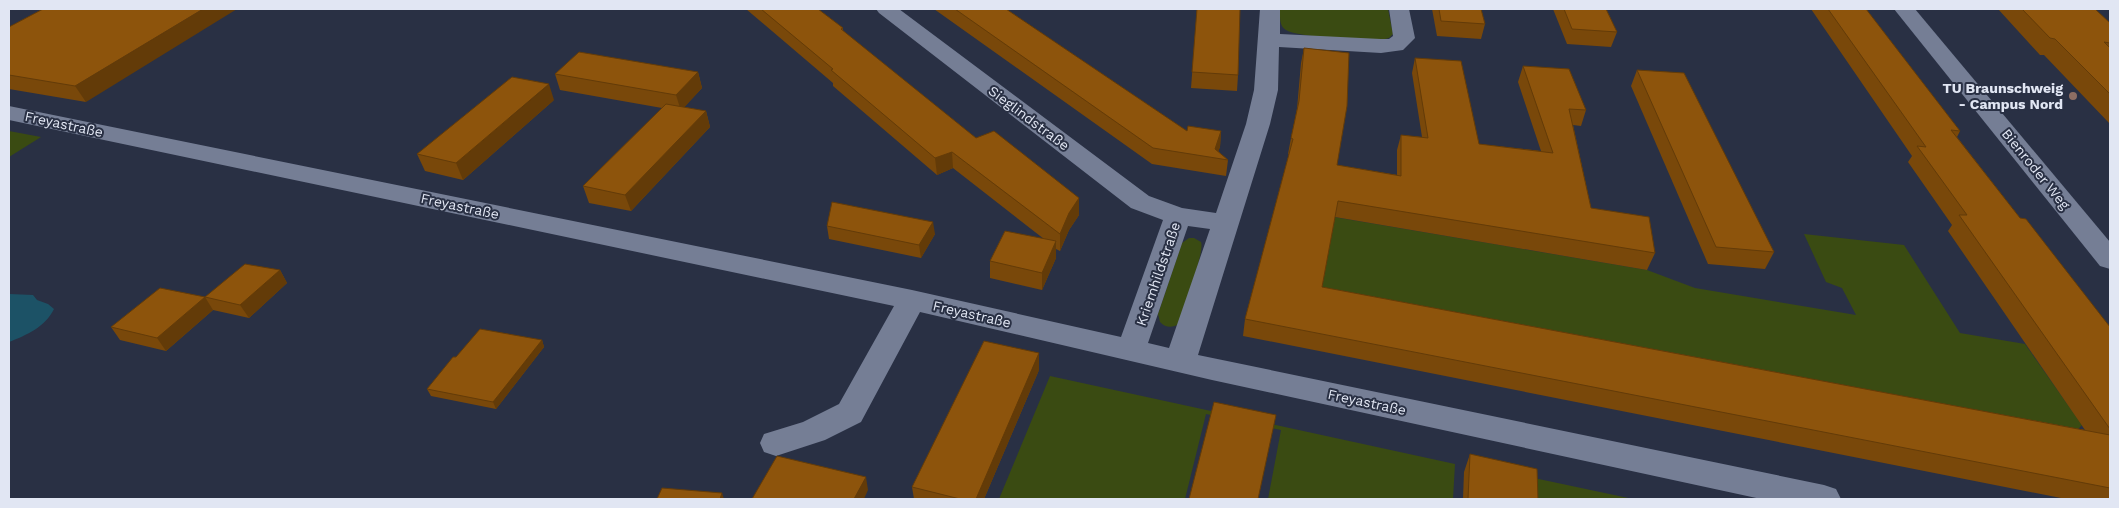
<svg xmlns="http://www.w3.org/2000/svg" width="2119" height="508" viewBox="0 0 2119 508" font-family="'Work Sans',sans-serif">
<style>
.green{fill:#3a4b12}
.water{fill:#1c5266}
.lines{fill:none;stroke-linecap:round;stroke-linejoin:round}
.street{fill:#757e95;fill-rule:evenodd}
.secondary{fill:#757e95;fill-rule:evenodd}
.wall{fill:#79480a}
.shaded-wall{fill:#633b08}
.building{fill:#8d540c;stroke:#633b08}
.education-dot{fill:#8d6e63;stroke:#293044;stroke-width:2}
.labels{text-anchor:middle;stroke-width:4;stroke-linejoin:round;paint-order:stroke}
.poi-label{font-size:14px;font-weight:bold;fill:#e1e6f3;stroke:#293044;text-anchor:end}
.street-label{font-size:14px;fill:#e1e6f3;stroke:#293044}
</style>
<rect width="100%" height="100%" fill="#293044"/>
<g class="green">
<path d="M 1280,9 L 1388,9 L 1393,34 L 1389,38 L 1381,40 C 1362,39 1299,38 1286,30 C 1279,26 1280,17 1280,9 Z"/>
<polygon points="9,131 41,137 9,157"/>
<polygon points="1334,217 1647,270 1695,288 1856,315 1842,288 1826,282 1804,234 1904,245 1960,333 2025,344 2082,425 2063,445 1319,303"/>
<path d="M 1189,238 L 1194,238 L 1201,242 C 1205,252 1183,310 1179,324 C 1172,328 1166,328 1160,322 L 1158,314 L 1182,243 Z"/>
<polygon points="1050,376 1455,464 1453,499 1268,499 1281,430 1206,414 1185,499 999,499"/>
<polygon points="1534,478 1633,499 1534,499"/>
</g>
<path class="water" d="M 9,294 L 33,295 L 37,300 L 48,304 L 54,309 C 45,327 27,335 9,342 Z"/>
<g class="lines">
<path class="street" d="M 876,9 L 899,9 L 1149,196 L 1182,208 L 1216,213 L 1246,124 L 1254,90 L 1260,9 L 1280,9 L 1280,34 L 1381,39 L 1389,39 L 1393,36 L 1389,9 L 1409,9 L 1415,38 L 1403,50 L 1381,53 L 1279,47 L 1278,90 L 1270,124 L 1198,355 L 1824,485 L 1836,489 L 1841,499 L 1761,499 L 1212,380 L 920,312 L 861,422 L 825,440 L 776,456 L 764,452 L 760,443 L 764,434 L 803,422 L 839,404 L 894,306 L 9,120 L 9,106 L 912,290 L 1121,337 L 1163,220 L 1131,208 L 879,13 ZM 1188,226 L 1210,229 L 1169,348 L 1148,343 Z"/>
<polygon class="secondary" points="1894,9 1915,9 2110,242 2110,269 2100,266"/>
</g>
<g class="wall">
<polygon points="43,9 86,102 9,89 9,27"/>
<polygon points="746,9 818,9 843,28 843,31 976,138 1079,198 1079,215 1069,230 1060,251 1056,249 1056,258 1042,290 990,278 990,261 1044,239 953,168 937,175 833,86 833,83"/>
<polygon points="934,9 1006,9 1187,131 1221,131 1220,147 1218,151 1228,160 1226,176 1152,164"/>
<polygon points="1197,9 1238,75 1237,91 1191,88"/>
<polygon points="1432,9 1481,9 1485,24 1481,39 1437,36"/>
<polygon points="1553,9 1606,9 1617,32 1611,47 1567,44"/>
<polygon points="1811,9 1866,9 1960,131 1957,137 2020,218 2110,327 2110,499 2066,499 1243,336 1245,319 1289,154 1288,154 1291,138 1297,109 1301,63 1304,48 1337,165 1397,175 1397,150 1401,135 1422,137 1412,73 1415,58 1479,144 1541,151 1518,82 1523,66 1586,110 1581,126 1573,125 1591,208 1655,253 1647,270 1335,217 1322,287 2085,430 1948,231 1952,225 1908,162 1912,156"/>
<polygon points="1998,9 2095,9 2110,23 2110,124 2044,55 2040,55"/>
<polygon points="1637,70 1774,252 1765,269 1708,264 1631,86"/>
<polygon points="698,72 702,88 684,107 706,111 710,127 631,211 589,203 583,186 662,108 560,90 555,74"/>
<polygon points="554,100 463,180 425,171 417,154"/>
<polygon points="827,226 935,234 921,258 829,239"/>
<polygon points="280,270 287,283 249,318 213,310 166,351 120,340 111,327 205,297"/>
<polygon points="542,340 544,347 496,409 431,396 427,389"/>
<polygon points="1039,370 984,499 914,499 912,487"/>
<polygon points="1470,454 1538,499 1463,499 1464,472"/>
</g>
<g class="shaded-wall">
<polygon points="203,9 237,9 86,102 75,86"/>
<polygon points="698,72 702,88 681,111 676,95"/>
<polygon points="549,84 554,100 463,180 456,163"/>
<polygon points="706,111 710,127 631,211 625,195"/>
<polygon points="1221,131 1220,147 1216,158 1215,149"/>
<polygon points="952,152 953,168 937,175 935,158"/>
<polygon points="1079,198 1079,215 1069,230 1060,251 1060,234 1069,213"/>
<polygon points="933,222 935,234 921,258 919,245"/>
<polygon points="1056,241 1056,258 1042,290 1042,273"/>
<polygon points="280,270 287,283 249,318 240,305"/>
<polygon points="205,297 213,310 166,351 157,338"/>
<polygon points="542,340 544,347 496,409 493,402"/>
<polygon points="1039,353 1039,370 984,499 976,499"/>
<polygon points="866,477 868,490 864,499 854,499"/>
<polygon points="722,493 724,499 720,499"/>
</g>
<g class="building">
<polygon points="43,9 203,9 75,86 9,75 9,27"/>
<polygon points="761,9 818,9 843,28 841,29 976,138 994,131 1079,198 1069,213 1060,234 952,152 935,158 831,70 833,69"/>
<polygon points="955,9 1006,9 1187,131 1188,126 1221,131 1215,149 1228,160 1153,148"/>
<polygon points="1197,9 1240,9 1238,75 1192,72"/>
<polygon points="1439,9 1481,9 1485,24 1441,21"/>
<polygon points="1564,9 1606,9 1617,32 1572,29"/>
<polygon points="1828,9 1866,9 1960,131 1951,130 2020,218 2026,219 2110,327 2110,429 1959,215 1967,215 1917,146 1926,147"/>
<polygon points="2022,9 2095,9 2110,23 2110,43 2104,42 2110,48 2110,94 2055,39 2050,38"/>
<polygon points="1304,48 1349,53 1347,106 1337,165 1401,176 1401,135 1428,138 1415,58 1461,61 1479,144 1553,153 1523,66 1569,69 1586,110 1569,109 1591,208 1649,217 1655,253 1338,201 1322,287 2110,435 2110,488 1245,319 1293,139 1291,138 1299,101"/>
<polygon points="579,52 698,72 676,95 555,74"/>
<polygon points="1637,70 1684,73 1774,252 1716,247"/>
<polygon points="512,77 549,84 456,163 417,154"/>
<polygon points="666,104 706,111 625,195 583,186"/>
<polygon points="832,202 933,222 919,245 827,226"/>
<polygon points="1005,231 1056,241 1042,273 990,261"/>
<polygon points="245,264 280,270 240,305 205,297"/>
<polygon points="160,288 205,297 157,338 111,327"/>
<polygon points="480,329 542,340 493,402 427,389 453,357 456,357"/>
<polygon points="984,341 1039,353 976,499 960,499 912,487"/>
<polygon points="1214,402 1276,415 1258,499 1189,499"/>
<polygon points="1470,454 1537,469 1538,499 1468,499"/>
<polygon points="777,456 866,477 854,499 752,499"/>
<polygon points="662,488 722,493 720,499 657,499"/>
</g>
<circle class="education-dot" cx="2073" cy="96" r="5"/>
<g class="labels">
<g class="poi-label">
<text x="2063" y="93">TU Braunschweig<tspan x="2063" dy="16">- Campus Nord</tspan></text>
</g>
<g class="street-label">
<text transform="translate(1029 118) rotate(37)" y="5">Sieglindstraße</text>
<text transform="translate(64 124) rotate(12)" y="5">Freyastraße</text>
<text transform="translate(2036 169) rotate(51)" y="5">Bienroder Weg</text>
<text transform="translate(460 206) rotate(12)" y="5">Freyastraße</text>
<text transform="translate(1158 274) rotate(-71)" y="5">Kriemhildstraße</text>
<text transform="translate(972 314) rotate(13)" y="5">Freyastraße</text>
<text transform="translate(1367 402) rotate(12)" y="5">Freyastraße</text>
</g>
</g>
<rect width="2119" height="508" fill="none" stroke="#e1e6f3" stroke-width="20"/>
</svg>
